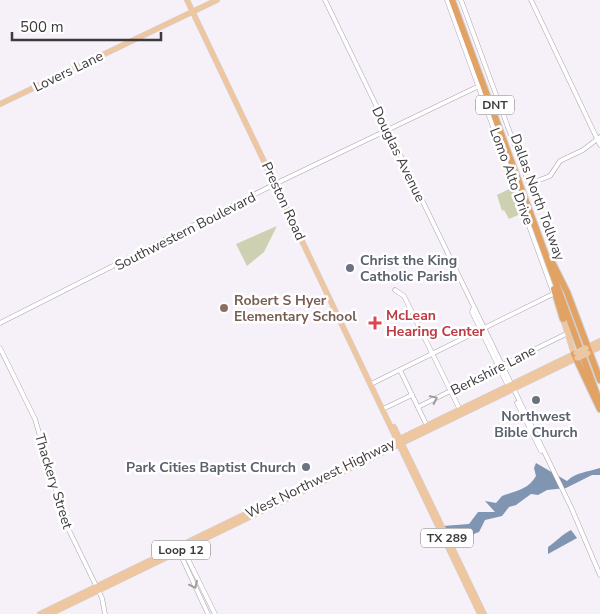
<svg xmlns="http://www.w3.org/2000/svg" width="600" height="614" viewBox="0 0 600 614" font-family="'Nunito Sans',sans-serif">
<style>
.green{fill:#cdd1b1}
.water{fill:#8095b2}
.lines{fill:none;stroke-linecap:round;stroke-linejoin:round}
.minor-casing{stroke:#aaa4ac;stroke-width:5}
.major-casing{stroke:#d0d0d1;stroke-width:6}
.highway-casing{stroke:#d0d0d1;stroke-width:8}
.minor{stroke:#fff;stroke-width:4}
.major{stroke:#eec7a1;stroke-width:5}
.highway{stroke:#e2a263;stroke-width:6}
.major-bridge-casing{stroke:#d0d0d1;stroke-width:6;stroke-linecap:butt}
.major-bridge{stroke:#eec7a1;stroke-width:5}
.oneway{stroke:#9e9c9e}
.worship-dot{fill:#6b7280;stroke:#fff;stroke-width:2}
.education-dot{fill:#8d6e63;stroke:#fff;stroke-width:2}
.health-dot{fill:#e0444e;stroke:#fff;stroke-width:2}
.labels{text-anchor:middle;stroke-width:5;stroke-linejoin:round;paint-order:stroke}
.shield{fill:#fff;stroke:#777578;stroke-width:1}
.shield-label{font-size:12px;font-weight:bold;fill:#3d3a3e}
.street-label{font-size:14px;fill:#3d3a3e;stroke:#fff}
.worship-label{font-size:14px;font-weight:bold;fill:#5b616d;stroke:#fff;text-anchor:start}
.education-label{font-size:14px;font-weight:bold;fill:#785e54;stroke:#fff;text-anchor:start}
.health-label{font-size:14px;font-weight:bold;fill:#be3a42;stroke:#fff;text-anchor:start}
</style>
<rect width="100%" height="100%" fill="#f6f0f9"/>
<g class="green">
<polygon points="513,187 523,213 509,219 504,210 502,211 497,195"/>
<polygon points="277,226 264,252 247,266 236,244"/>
</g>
<g class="water">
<path d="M 536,463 L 567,481 C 576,472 588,472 600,468 L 600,475 L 592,475 L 566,488 L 547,490 L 538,495 L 531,494 L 516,505 L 509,507 L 502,516 L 485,520 L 479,532 L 471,535 L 455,530 L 446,533 L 443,526 L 469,524 L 478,512 L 495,512 L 485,501 L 496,503 L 502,496 C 515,491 528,490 536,476 L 534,468 Z"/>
<path d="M 571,530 L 577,538 L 548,554 L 548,547 C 557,541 561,535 571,530 Z"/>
</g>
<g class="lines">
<g class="minor-casing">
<g id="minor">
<polyline points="325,0 571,507 600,575"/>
<polyline points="447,0 553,292"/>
<polyline points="461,0 529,184 550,176 560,161 583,150 600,137"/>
<polyline points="531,0 600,145"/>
<polyline points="395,290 404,296 460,410"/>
<polyline points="473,309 472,312 509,388"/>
<polyline points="0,323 279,182 479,86"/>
<polyline points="0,348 35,419 66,524 102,598 105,614"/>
<polyline points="400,370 427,426"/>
<polyline points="371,384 553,294"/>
<polyline points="517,403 541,451"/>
<polyline points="418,407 568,333"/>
<polyline points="385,408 412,395"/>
<polyline points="178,549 208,614"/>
<polyline points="183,549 215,614"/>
</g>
</g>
<g class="major-casing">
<g id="major">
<polyline points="187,0 480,614"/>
<polyline points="0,104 217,0"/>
<polyline points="563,319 574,354"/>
<polyline points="586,348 600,341"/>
<polyline points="588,353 600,347"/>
<polyline points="394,427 484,614"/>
<polyline points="40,614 576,353"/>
<polyline points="50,614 577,358"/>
</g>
</g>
<g class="highway-casing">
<g id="highway">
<polyline points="452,0 600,403"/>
<polyline points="553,264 567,292 600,380"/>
<polyline points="554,289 563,319"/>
<polyline points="574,354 600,409"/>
</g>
</g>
<use href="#minor" class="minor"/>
<use href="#major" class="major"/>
<use href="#highway" class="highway"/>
<g class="major-bridge-casing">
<g id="major-bridge">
<polyline points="576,353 586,348"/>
<polyline points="577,358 588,353"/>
</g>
</g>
<use href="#major-bridge" class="major-bridge"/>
</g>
<defs><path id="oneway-chevron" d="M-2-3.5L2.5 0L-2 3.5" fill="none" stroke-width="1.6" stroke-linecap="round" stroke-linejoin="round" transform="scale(1.25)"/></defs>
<g class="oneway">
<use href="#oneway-chevron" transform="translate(434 399) rotate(-26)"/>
<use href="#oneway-chevron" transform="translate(194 585) rotate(64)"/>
</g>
<g class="worship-dot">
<circle cx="350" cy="268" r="5"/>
<circle cx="536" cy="400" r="5"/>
<circle cx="306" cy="467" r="5"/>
</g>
<circle class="education-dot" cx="224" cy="308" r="5"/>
<path class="health-dot" d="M372.5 315.5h5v5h5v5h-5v5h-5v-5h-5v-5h5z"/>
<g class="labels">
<g class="shield">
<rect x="476" y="95.5" width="38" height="19" rx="4"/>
<rect x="421" y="528.5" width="52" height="19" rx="4"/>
<rect x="152" y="540.5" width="58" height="19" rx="4"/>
</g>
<g class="shield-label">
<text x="495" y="109">DNT</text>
<text x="447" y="542">TX 289</text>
<text x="181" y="554">Loop 12</text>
</g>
<g class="street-label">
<text transform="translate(68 71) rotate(-26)" y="5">Lovers Lane</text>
<text transform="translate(399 154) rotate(64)" y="5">Douglas Avenue</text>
<text transform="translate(512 176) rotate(70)" y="5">Lomo Alto Drive</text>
<text transform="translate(538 197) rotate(70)" y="5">Dallas North Tollway</text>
<text transform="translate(284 201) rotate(65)" y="5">Preston Road</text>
<text transform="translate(185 231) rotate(-27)" y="5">Southwestern Boulevard</text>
<text transform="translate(493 370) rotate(-27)" y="5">Berkshire Lane</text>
<text transform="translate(320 478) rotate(-26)" y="5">West Northwest Highway</text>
<text transform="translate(54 481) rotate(73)" y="5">Thackery Street</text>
</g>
<g class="worship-label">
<text x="360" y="265">Christ the King<tspan x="360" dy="16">Catholic Parish</tspan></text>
<text x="536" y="421" text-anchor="middle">Northwest<tspan x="536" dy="16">Bible Church</tspan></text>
<text x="296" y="472" text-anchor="end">Park Cities Baptist Church</text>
</g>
<g class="education-label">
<text x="234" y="305">Robert S Hyer<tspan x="234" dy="16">Elementary School</tspan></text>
</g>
<g class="health-label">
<text x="386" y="320">McLean<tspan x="386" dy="16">Hearing Center</tspan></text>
</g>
</g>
<path d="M12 32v8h149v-8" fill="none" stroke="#3d3a3e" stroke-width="2.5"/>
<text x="20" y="32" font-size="15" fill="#3d3a3e" stroke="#ffffff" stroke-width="4" paint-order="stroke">500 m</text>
</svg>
